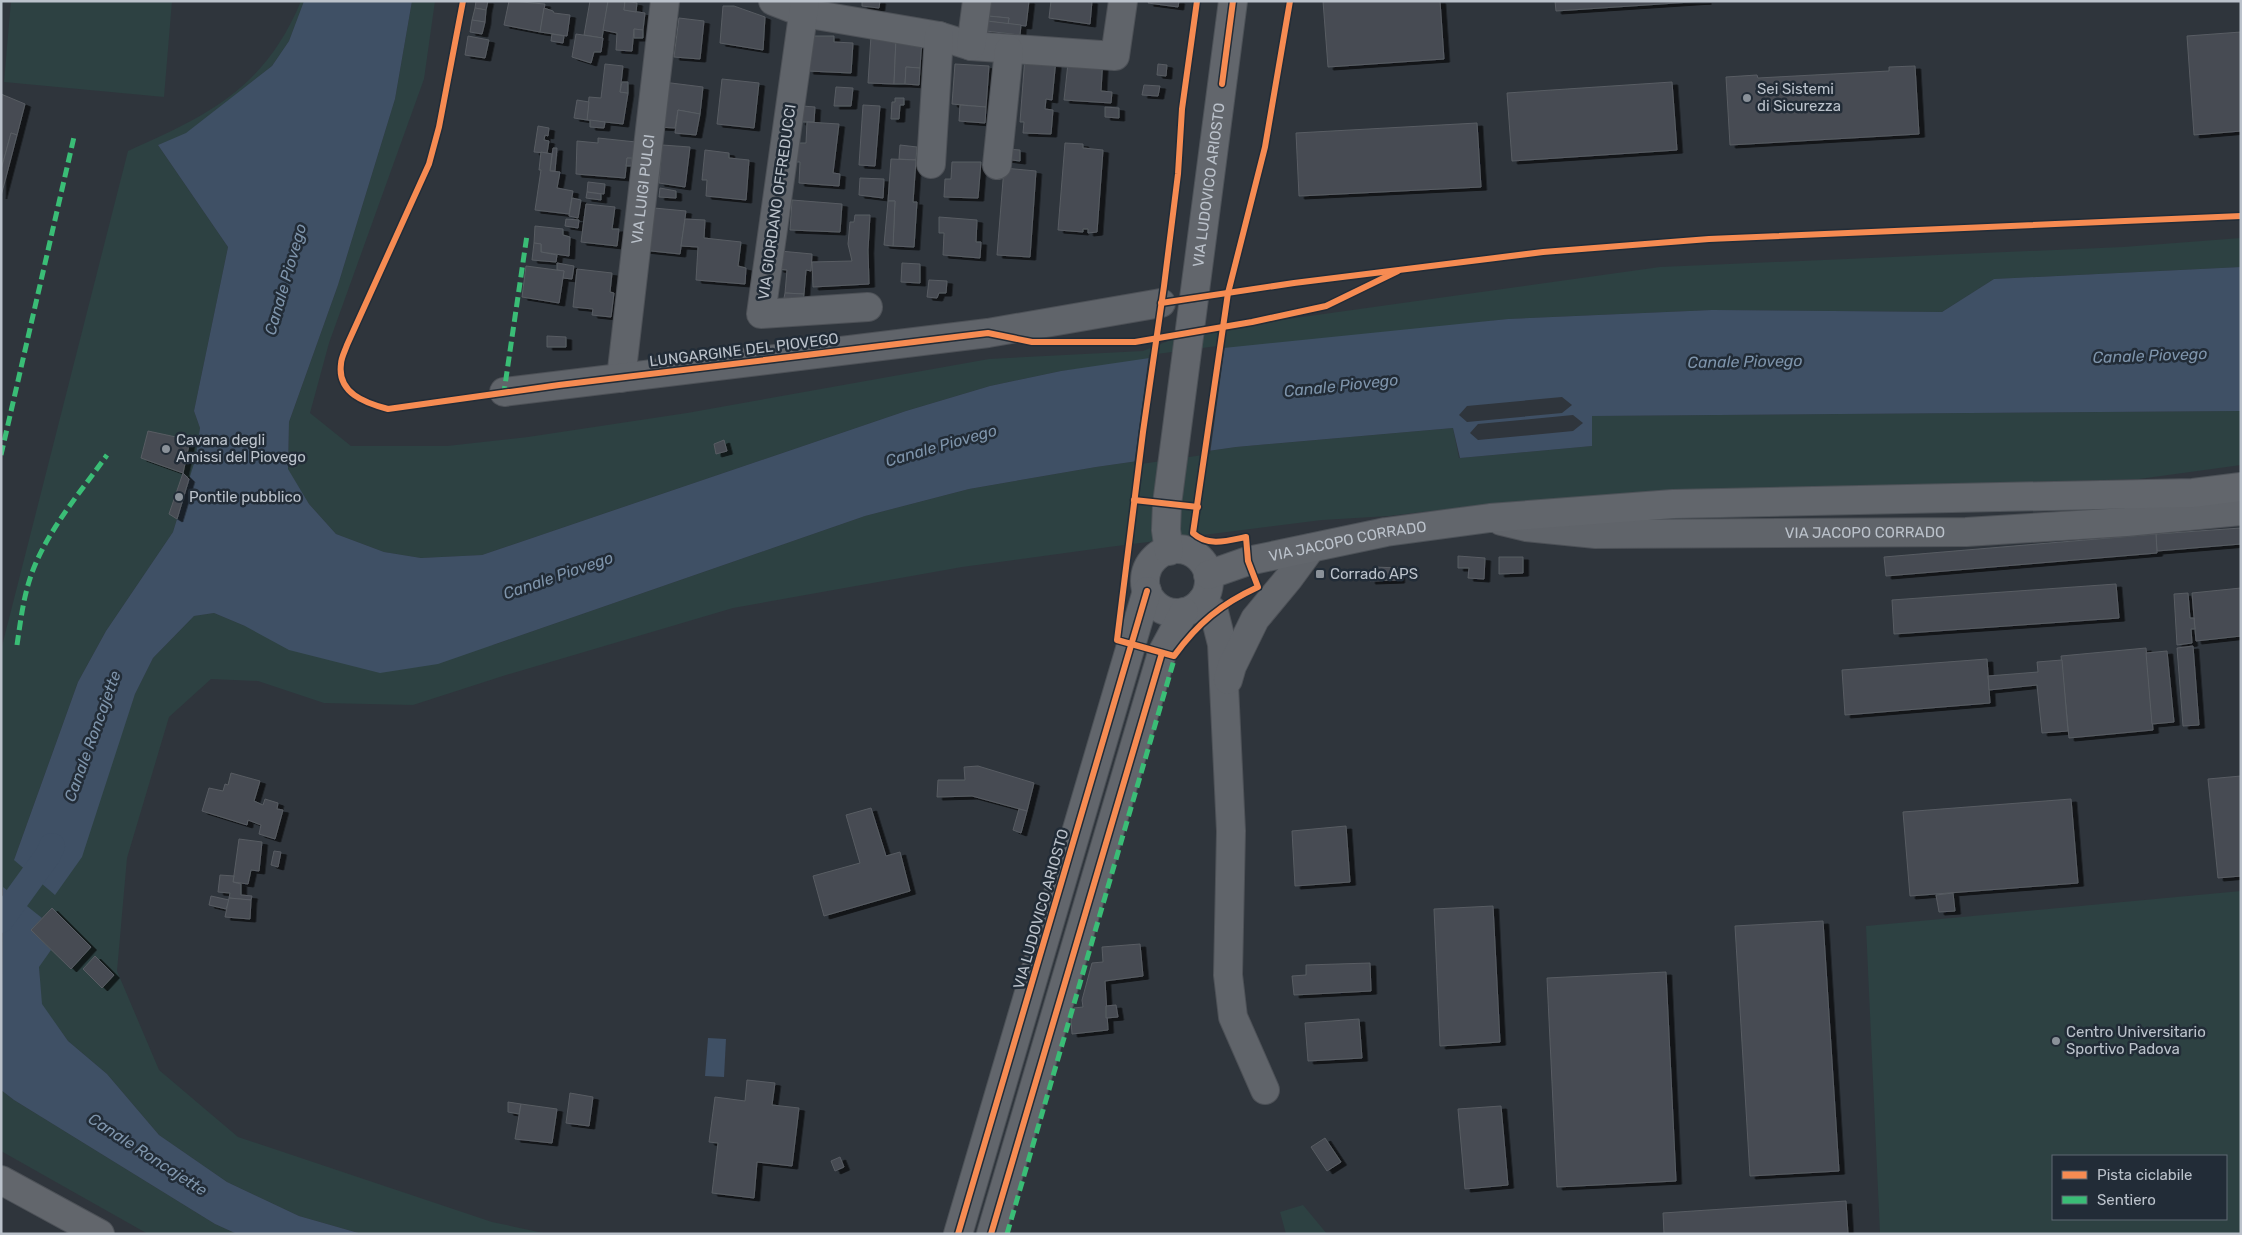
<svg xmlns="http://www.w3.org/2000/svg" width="2242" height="1235" viewBox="0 0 2242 1235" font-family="Rubik,sans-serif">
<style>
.green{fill:#2d4142;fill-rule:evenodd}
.water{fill:#3f5065;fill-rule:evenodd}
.pier{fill:#2f353c}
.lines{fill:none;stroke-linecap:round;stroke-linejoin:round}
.canal{stroke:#3f5065;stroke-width:26}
.building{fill:#474c52;stroke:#585c63;filter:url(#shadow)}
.minor-casing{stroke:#4d5157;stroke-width:30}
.major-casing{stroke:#4d5258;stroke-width:30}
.minor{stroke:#60646a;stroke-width:28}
.major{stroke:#62666c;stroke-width:28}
.quiet{stroke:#3abd76;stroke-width:5;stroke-dasharray:10 5;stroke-linecap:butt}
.cycleway-casing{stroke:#222c37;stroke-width:9}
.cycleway{stroke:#f68b52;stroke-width:6}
.poi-dot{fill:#8a9199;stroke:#222c37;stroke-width:2}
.labels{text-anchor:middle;stroke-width:5;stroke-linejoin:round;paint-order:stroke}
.poi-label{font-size:15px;fill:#bbc2cb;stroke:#222c37;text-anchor:start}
.street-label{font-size:15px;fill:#bbc2cb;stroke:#222c37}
.water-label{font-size:16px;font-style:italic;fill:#7e94ab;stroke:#222c37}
</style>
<defs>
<filter id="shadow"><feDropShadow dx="5.5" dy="3" stdDeviation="0" flood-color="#0009"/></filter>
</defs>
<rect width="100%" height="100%" fill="#2f353c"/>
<g class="green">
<polygon points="11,1 172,1 164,97 4,82"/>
<path d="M 301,1 L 304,1 L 289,41 L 272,66 L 186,134 L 158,145 L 228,247 L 194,411 L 200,428 L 195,460 L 173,532 L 106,631 L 78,682 L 14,860 L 108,771 L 135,694 L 153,658 L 194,616 L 214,613 L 245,626 L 493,645 L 865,516 L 969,489 L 1096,467 L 1236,447 L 1453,428 L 1459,458 L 1592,446 L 1592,416 L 2241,411 L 2241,465 L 2139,479 L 1796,489 L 1488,504 L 1389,516 L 1322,520 L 1109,547 L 962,567 L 733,608 L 506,675 L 413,705 L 324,703 L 258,681 L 211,679 L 169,717 L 127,858 L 117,971 L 159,1070 L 238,1137 L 492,1222 L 548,1234 L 362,1234 L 299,1216 L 227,1182 L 159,1135 L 107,1074 L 68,1041 L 41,1004 L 39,967 L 31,930 L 2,888 L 1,889 L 1,650 L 128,151 C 209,115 265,88 301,1 Z"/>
<polygon points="412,1 435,1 424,79 329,343 310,413 351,446 447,446 528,437 687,413 989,359 1143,351 1188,333 1660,267 2123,247 2241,238 2241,267 1994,279 1942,312 1712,310 1508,319 1061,371 990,386 906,411 482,555 421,558 384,552 336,534 309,504 288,470 289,422 338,285 395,99"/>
<path d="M 2241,891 L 2241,1234 L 1880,1234 L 1866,926 ZM 2226,1156 L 2226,1219 L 2053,1219 L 2053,1156 Z"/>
<polygon points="1,1090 14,1100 215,1224 237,1234 148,1234 1,1151"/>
<polygon points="1303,1205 1327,1234 1286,1234 1280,1212"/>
</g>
<g class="water">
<path d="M 304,1 L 412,1 L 395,99 L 338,285 L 289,422 L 288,469 L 309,504 L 336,534 L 384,552 L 421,558 L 482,555 L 906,411 L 990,386 L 1061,371 L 1204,350 L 1508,319 L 1712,310 L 1942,312 L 1994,279 L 2241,267 L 2241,411 L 1592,416 L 1592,446 L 1460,458 L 1453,428 L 1236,447 L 1096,467 L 969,489 L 865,516 L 438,664 L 380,673 L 289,650 L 245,626 L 214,613 L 194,616 L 153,658 L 135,694 L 82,857 L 55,895 L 14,860 L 78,682 L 106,631 L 173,532 L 195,460 L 200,428 L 194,411 L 228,247 L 158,145 L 186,133 L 272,66 L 289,41 ZM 1562,397 L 1572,405 L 1562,413 L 1467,422 L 1459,415 L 1467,406 ZM 1573,415 L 1583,423 L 1573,431 L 1478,440 L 1470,433 L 1478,424 Z"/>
<polygon points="3,887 42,918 31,930 51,950 39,967 42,1004 68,1041 107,1074 159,1135 227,1182 299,1216 362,1234 237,1234 215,1224 14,1100 1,1090"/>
<polygon points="708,1038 726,1039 724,1077 705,1076"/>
</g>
<polygon class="pier" points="1225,345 1210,454 1134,465 1149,355"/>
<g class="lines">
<polyline class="canal" points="1,920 48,855 52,846"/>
</g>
<g class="building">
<polygon points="476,1 488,1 486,10 475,8"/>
<polygon points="509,1 545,4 540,32 504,25"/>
<polygon points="590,1 608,1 602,38 584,35"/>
<polygon points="608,1 625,1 624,10 645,13 643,30 634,29 632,51 616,50 617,33 603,30"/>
<polygon points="625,1 637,3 636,12 624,10"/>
<polygon points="862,1 880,1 879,8 862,6"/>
<polygon points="989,1 1029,1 1026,26 1008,24 1009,18 988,16"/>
<polygon points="1051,1 1092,1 1090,24 1049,18"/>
<polygon points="1149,1 1179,1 1178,7 1148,3"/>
<polygon points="1323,1 1440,1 1444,59 1328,67"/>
<polygon points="1555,1 1706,1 1556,11"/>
<polygon points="723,6 734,6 765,17 763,50 720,43"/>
<polygon points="475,8 486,10 485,22 472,20"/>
<polygon points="544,8 553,11 554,13 570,15 567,36 540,32"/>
<polygon points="988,16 1009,18 1008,24 987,21"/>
<polygon points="679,18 704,21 700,59 674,57"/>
<polygon points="472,20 485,22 482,34 470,32"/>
<polygon points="987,21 1021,25 1020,35 986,31"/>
<polygon points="634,29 643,30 643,38 634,38"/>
<polygon points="2241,32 2241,131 2194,135 2187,36"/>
<polygon points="552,34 564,36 563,43 551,41"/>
<polygon points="576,34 603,38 601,52 594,52 591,63 572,57"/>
<polygon points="468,36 489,40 485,58 465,55"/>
<polygon points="811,36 834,36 834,42 853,43 851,73 808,71"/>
<polygon points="871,36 896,38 894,84 868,83"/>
<polygon points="896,38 922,39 920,68 906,67 905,84 894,84"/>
<polygon points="1069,54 1103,56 1101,91 1112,92 1111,103 1064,100"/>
<polygon points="1025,56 1056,59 1052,100 1046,99 1045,109 1053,110 1051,134 1023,133 1024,122 1020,122"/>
<polygon points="605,64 623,66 620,92 628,93 623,124 587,120 589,97 601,98"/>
<polygon points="955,64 989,66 986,107 952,104"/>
<polygon points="1158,64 1167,65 1166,76 1157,75"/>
<polygon points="1915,66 1919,134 1730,145 1726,77 1757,75 1758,78 1889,71 1889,67"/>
<polygon points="906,67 920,68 919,85 905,84"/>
<polygon points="722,79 759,83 754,128 717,124"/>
<polygon points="622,82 628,82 628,93 620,92"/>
<polygon points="663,82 703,87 700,114 678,110 675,128 658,127"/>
<polygon points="1672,82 1677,150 1512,161 1507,93"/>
<polygon points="1144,85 1160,86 1158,96 1142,95"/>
<polygon points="836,87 853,88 851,106 834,106"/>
<polygon points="1,94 25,104 17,135 11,133 1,170"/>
<polygon points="895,98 904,98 904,105 900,105 899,119 891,119 892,102 895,102"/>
<polygon points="577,100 589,102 587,120 574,118"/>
<polygon points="863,105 880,106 875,166 859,165"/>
<polygon points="960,105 986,107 985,123 959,121"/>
<polygon points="802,106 815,107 814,122 800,122"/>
<polygon points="1105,107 1119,108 1119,118 1105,117"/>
<polygon points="678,110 700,114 696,135 675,133"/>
<polygon points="590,120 605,122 604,128 590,127"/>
<polygon points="807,122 839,124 833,173 840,174 839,186 799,183 800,162 795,162 795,143 806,143"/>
<polygon points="1477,123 1481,187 1299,196 1296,133"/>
<polygon points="538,126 549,128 548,136 545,135 544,140 549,141 547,153 534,152"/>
<polygon points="11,133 17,135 1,196 1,170"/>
<polygon points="598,138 636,142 634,159 627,158 625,178 576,174 577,141 598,143"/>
<polygon points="1065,143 1083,144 1083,148 1103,150 1097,232 1088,233 1088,229 1083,229 1083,232 1058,230"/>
<polygon points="662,145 690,147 685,187 659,183"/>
<polygon points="900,145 917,147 916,160 899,159"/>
<polygon points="553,148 557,148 555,171 550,171"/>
<polygon points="1005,149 1020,150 1020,161 1004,159"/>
<polygon points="705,150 729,153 729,158 749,160 746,200 706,196 707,180 702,180"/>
<polygon points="541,152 552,154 550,171 560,172 557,188 573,191 569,214 535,210 541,170 539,170"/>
<polygon points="627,158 632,158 631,166 626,166"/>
<polygon points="891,159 916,160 913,202 917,202 914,247 893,246 895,201 888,201"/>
<polygon points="952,162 981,162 978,198 944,197 945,179 951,179"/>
<polygon points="1004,168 1036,171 1030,257 997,255"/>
<polygon points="860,178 884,179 883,198 859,195"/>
<polygon points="588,182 605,184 604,194 587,192"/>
<polygon points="660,188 676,191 676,198 659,197"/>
<polygon points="587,192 601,194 601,200 586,198"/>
<polygon points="572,198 581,200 578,218 569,216"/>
<polygon points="792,200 842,204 840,232 790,230"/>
<polygon points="888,201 895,201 893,246 884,245"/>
<polygon points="586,204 615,207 612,229 619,229 617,246 581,242"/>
<polygon points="654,208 686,211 680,254 642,250"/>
<polygon points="855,215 870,215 868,250 869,284 813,287 812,262 852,261 848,244 850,222 854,222"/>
<polygon points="939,217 977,220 976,242 981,242 980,258 943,255 944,233 939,233"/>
<polygon points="566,219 579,220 578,228 565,226"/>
<polygon points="685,219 705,220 704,238 741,242 738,266 746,268 745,284 696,280 698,247 681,246"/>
<polygon points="535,226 563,229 563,235 570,237 569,256 541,252 541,244 534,243"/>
<polygon points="534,243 541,244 541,252 557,255 556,262 532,260"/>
<polygon points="780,251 812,254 811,271 806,270 804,294 785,293 787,270 778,269"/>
<polygon points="557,263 574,266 572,279 563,278 564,271 557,270"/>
<polygon points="902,263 920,264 920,283 901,282"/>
<polygon points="526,266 564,271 559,303 522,297"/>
<polygon points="577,269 612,273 610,292 614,293 611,317 592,315 593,309 573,307"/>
<polygon points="929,280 947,281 946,293 939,293 937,298 927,297"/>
<polygon points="785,293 804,294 803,300 784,298"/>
<polygon points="547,336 566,337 566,347 547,347"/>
<polygon points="148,431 190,440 183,473 141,458"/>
<polygon points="724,440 727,451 716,454 714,444"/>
<polygon points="183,473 189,479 177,519 169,514"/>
<polygon points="2241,528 2241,544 2157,551 2156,534"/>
<polygon points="2156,534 2157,553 1886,576 1884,557"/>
<polygon points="1458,556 1485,558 1484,579 1468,578 1469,568 1458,568"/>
<polygon points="1499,557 1523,557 1523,573 1499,574"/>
<polygon points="1374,567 1399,568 1399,580 1370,581 1370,570 1374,570"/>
<polygon points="2116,584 2119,618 1894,634 1892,600"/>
<polygon points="2241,588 2241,636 2196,641 2192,593"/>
<polygon points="2188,593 2190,618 2194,618 2195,629 2191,629 2192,643 2177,645 2174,594"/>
<polygon points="2193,646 2199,725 2183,726 2177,648"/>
<polygon points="2146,648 2153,730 2069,738 2061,656"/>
<polygon points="2167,651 2174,722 2152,724 2146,653"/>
<polygon points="1987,659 1990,703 1845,715 1842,670"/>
<polygon points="2062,660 2068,731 2042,733 2037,685 1989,690 1988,676 2038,672 2037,662"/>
<polygon points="978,766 1034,783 1027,811 972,796 937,797 938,780 965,780 964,767"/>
<polygon points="231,773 260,781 254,801 263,805 265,799 278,803 277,809 283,810 275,839 259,834 261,825 248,820 247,825 202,811 209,788 223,791 225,784 228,785"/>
<polygon points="2241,776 2241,876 2218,878 2208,779"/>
<polygon points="2071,799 2078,883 1910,896 1903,812"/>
<polygon points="871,808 886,856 900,852 910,891 824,916 813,876 860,863 846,815"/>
<polygon points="1019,809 1027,811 1021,833 1013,830"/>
<polygon points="1346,826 1350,882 1295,886 1292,831"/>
<polygon points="239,839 262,842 259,871 251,870 248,884 233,882"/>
<polygon points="274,851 281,852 278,867 271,865"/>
<polygon points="220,875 234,876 233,882 241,884 241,895 252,896 251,900 229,898 230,893 218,892"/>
<polygon points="1953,893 1955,911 1939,912 1936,895"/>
<polygon points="211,896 229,900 226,909 209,905"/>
<polygon points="229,898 251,900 250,919 225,917"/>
<polygon points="1493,906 1500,1042 1440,1046 1434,909"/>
<polygon points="52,908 91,947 71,969 31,930"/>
<polygon points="1823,921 1839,1171 1750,1176 1735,926"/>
<polygon points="1140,944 1143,976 1105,981 1108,1030 1072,1034 1071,1020 1074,1008 1083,1007 1082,1000 1092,963 1103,962 1102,947"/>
<polygon points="95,956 114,975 102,988 83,969"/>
<polygon points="1370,963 1371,991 1294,995 1292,976 1306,975 1306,965"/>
<polygon points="1666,972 1676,1181 1557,1187 1547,978"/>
<polygon points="1116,1005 1118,1017 1106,1018 1106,1006"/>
<polygon points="1359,1019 1362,1058 1308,1061 1305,1023"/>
<polygon points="747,1080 775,1083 772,1105 799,1108 792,1166 757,1162 754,1198 712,1193 718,1143 709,1142 715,1097 745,1101"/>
<polygon points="570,1093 593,1097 589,1126 566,1123"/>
<polygon points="508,1102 521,1104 519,1114 508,1112"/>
<polygon points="521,1104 557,1109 552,1143 515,1139"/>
<polygon points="1501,1106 1508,1185 1465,1189 1458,1109"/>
<polygon points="1325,1138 1341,1162 1327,1171 1311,1147"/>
<polygon points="840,1157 844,1167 835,1171 831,1161"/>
<polygon points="1846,1201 1848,1234 1664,1234 1663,1213"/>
</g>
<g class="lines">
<g class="minor-casing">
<g id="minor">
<polyline points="773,1 804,13 939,36 971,46 1115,56 1123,1"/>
<polyline points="805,1 761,314 868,307"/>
<polyline points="971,46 977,1"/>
<polyline points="931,164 939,36"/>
<polyline points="997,165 1009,50"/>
<path id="s1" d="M 621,378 L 665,1"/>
<polyline points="504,392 988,333 1161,303"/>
<path id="s2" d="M 1501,521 L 1526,527 L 1596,534 L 1966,532 L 2126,522 L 2241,511"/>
<polyline points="1202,601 1214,612 1222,644 1231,831 1228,975 1233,1017 1265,1090"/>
<polyline points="1228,680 1232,666 1255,619 1289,578 1311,548"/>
</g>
</g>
<g class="major-casing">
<g id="major">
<circle cx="1177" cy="581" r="32"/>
<path id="s3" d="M 1169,551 L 1166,530 L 1167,504 L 1233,1"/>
<path id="s4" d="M 1208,575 L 1248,561 L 1386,532 L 1490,518 L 1673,504 L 2193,493 L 2241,487"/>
<polyline points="1,1180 100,1234"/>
<polyline points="958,1234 1147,591"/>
<polyline points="991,1234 1162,653 1184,612"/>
</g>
</g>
<use href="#minor" class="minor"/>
<use href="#major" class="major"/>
<g class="quiet">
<polyline points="500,393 504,392 527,235"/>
<polyline points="1,455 74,137"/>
<path d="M 17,645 C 21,618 24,591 35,565 C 52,525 82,490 107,455"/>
<polyline points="1007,1234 1176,653"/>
</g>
<g class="cycleway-casing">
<g id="cycleway">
<path d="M 463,1 L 439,127 L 429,164 L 347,345 C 345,351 341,358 341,364 C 337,393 365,403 388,409 L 559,385 L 988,333 L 1032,342 L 1135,342 L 1252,322 L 1326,306 L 1398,271"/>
<path d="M 1197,1 L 1182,109 L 1178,174 L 1164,286 L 1143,432 L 1117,640 L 1174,656 C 1198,623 1221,604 1258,587 L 1248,561 L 1246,537 C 1227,541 1208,547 1193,533 L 1228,293 L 1265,147 L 1290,1"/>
<polyline points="1222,84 1233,1"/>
<polyline points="1161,303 1294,283 1543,252 1709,239 2241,216"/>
<polyline points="1134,500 1198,507"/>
<polyline points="958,1234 1147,591"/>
<polyline points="991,1234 1162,653"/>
</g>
</g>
<use href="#cycleway" class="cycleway"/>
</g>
<g class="poi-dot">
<circle cx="1747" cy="98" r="5"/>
<circle cx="166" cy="449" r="5"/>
<circle cx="179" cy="497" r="5"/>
<rect x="1315" y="569" width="10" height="10" rx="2.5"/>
<circle cx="2056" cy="1041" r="5"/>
</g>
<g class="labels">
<g class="poi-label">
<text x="1757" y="94">Sei Sistemi<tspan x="1757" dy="17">di Sicurezza</tspan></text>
<text x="176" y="445">Cavana degli<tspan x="176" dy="17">Amissi del Piovego</tspan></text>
<text x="189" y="502">Pontile pubblico</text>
<text x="1330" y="579">Corrado APS</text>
<text x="2066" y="1037">Centro Universitario<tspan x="2066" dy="17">Sportivo Padova</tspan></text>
</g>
<g class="street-label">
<text dy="5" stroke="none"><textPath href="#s3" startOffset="369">VIA LUDOVICO ARIOSTO</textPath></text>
<text dy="5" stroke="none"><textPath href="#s1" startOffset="190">VIA LUIGI PULCI</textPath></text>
<text transform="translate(777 202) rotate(-82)" y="5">VIA GIORDANO OFFREDUCCI</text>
<text transform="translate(744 350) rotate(-7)" y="5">LUNGARGINE DEL PIOVEGO</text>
<text dy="5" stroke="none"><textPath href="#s2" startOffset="365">VIA JACOPO CORRADO</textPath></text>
<text dy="5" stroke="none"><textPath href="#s4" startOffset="144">VIA JACOPO CORRADO</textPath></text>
<text transform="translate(1041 909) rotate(-74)" y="5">VIA LUDOVICO ARIOSTO</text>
</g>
<g class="water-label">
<text transform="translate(285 279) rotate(-74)" y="6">Canale Piovego</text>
<text transform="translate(2150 355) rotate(-2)" y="6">Canale Piovego</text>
<text transform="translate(1745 361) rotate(-1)" y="6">Canale Piovego</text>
<text transform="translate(1341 385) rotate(-6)" y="6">Canale Piovego</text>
<text transform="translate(941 445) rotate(-16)" y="6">Canale Piovego</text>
<text transform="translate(558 575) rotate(-19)" y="6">Canale Piovego</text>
<text transform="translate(92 736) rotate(-70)" y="6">Canale Roncajette</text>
<text transform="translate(148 1154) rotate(33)" y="6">Canale Roncajette</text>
</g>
</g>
<rect width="2242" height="1235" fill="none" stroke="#bbc2cb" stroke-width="5"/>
<rect x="2052" y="1155" width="175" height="65" fill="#222c37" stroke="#5f6872"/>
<rect x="2062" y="1171" width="25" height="8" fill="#f68b52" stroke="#5f6872"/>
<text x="2097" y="1180" font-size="15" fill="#bbc2cb">Pista ciclabile</text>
<rect x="2062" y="1196" width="25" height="8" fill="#3abd76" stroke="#5f6872"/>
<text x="2097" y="1205" font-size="15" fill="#bbc2cb">Sentiero</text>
</svg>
